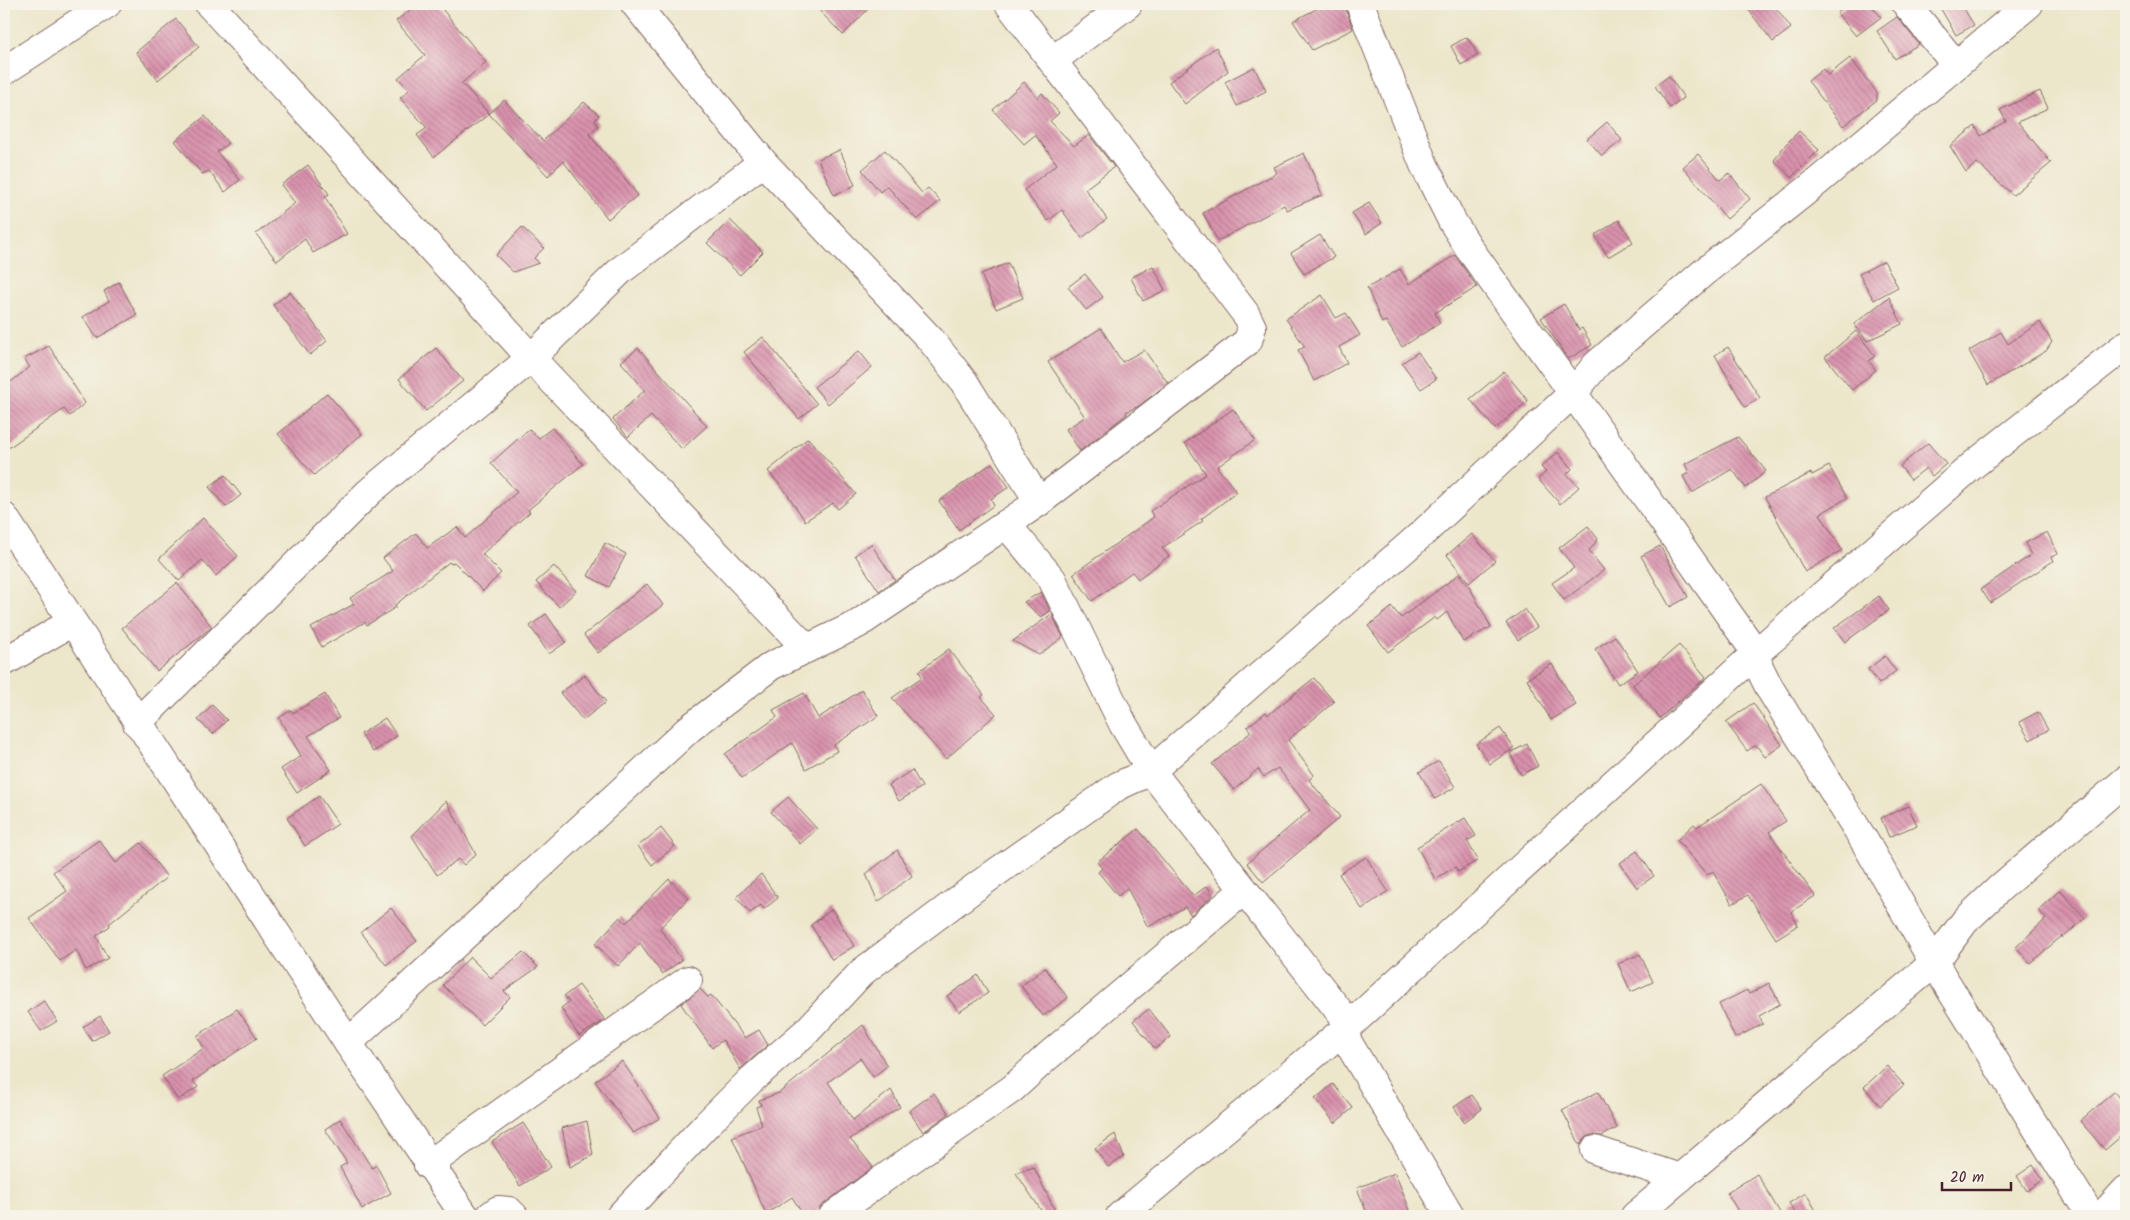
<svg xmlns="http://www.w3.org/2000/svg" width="2130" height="1220" viewBox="0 0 2130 1220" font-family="Kalam,sans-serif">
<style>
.building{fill:url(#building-back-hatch)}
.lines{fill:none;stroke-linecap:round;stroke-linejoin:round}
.minor-casing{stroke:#836563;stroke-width:30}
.trunk-casing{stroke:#836563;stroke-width:30}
.minor{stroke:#fff;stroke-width:28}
.trunk{stroke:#fff;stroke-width:28}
</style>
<defs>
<pattern id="building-back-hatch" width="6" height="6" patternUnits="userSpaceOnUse" patternTransform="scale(1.25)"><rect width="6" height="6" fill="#d992ad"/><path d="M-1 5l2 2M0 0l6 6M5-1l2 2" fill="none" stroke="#b2778d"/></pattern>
</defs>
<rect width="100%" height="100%" fill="#f7f3e8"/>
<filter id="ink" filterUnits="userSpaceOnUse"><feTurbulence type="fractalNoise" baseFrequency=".02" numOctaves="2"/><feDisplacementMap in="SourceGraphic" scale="10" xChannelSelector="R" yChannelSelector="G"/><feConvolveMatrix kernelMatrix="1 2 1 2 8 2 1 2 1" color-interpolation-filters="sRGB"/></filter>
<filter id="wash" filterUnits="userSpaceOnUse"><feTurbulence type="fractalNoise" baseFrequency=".0096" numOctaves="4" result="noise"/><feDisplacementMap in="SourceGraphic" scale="20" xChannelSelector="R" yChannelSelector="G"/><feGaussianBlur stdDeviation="1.12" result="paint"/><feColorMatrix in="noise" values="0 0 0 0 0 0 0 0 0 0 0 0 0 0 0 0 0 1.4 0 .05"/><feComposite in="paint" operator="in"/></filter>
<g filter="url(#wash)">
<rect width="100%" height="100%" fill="#ece7cb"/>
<g id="blocks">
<g class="building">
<polygon points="417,4 438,4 486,62 462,83 489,114 434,157 417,135 427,128 400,98 409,90 398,78 425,55 396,21"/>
<polygon points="813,4 873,4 843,35"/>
<polygon points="1326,4 1344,4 1353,29 1312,50 1293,21"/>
<polygon points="1744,4 1773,4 1791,28 1773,42"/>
<polygon points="1848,4 1870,4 1881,17 1856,36 1837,13"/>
<polygon points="1938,4 1961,4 1974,25 1956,35"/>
<polygon points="1897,17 1919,44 1895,59 1877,31"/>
<polygon points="176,19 199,47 158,80 136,52"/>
<polygon points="1467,37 1478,55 1461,65 1451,46"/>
<polygon points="1216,47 1228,71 1185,104 1169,82"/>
<polygon points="1850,58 1877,93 1877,100 1843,126 1808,81 1823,69 1828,75"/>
<polygon points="1254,67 1266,91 1237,106 1225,82"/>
<polygon points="1669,76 1684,98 1670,108 1655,86"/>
<polygon points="1024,82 1038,98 1042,93 1059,113 1050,121 1074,146 1089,135 1114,167 1085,189 1107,219 1082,238 1062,210 1048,221 1024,190 1057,164 1035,135 1024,144 993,110"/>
<polygon points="2040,91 2048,108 2018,122 2051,163 2013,195 1977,163 1966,172 1950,146 1975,126 1981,136 2006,121 2000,110"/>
<polygon points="504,100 543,141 584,102 599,115 595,120 598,126 589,134 638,195 608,219 563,161 548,176 489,114"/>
<polygon points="205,116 228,143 217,152 240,180 225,192 209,171 202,174 175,141"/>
<polygon points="1607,122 1622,140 1602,156 1587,139"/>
<polygon points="1799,131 1819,150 1791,178 1774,160 1781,152 1780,150"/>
<polygon points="840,150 855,185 834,195 818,159"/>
<polygon points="885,150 922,193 928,188 940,201 917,220 887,186 880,192 862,170"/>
<polygon points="1304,153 1322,195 1287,210 1284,205 1218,241 1203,213 1277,173 1274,167"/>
<polygon points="1698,154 1720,180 1729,173 1750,199 1727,219 1683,167"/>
<polygon points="308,165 329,194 325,197 347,234 313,253 305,239 277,261 256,234 295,203 281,185"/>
<polygon points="1369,203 1382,223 1366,234 1352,213"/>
<polygon points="730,220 763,252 740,275 707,243"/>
<polygon points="1619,220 1633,242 1608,257 1595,235"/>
<polygon points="522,227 544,248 534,258 539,263 513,272 496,255"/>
<polygon points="1320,235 1334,257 1304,274 1291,253"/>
<polygon points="1455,255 1477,287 1435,313 1440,323 1402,347 1386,321 1382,323 1367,288 1400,269 1409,284"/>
<polygon points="1884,261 1898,287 1874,300 1859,274"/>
<polygon points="1008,263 1023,298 996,309 981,274"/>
<polygon points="1153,266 1165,290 1143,301 1131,278"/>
<polygon points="1085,274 1103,297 1086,310 1068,287"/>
<polygon points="119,282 137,315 97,338 83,317 109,301 104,291"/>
<polygon points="290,292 327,341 310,355 273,305"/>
<polygon points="1322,295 1336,318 1346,313 1360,335 1339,347 1347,363 1314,381 1298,350 1305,347 1286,319"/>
<polygon points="1889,297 1902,324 1867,341 1854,324"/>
<polygon points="1564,304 1579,330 1582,328 1592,345 1568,359 1541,318"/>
<polygon points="2040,322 2052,342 2046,351 1988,385 1969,351 2001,332 2008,344"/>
<polygon points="1101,328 1122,362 1144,350 1168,383 1139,406 1126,412 1127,414 1080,451 1066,429 1085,417 1048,362"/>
<polygon points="1856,331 1875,356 1869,361 1876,370 1852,390 1825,357"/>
<polygon points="763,337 817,404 799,419 744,352"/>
<polygon points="49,346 85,403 70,416 64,409 4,451 4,387 30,367 24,359"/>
<polygon points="1728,347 1760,398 1745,407 1715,355"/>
<polygon points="436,348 463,381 426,411 399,379"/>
<polygon points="638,348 707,426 682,449 651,416 628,437 613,419 645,390 621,362"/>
<polygon points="859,351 872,367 828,404 814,387"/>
<polygon points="1418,352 1436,379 1421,389 1402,363"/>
<polygon points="1504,371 1528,401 1495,429 1470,399"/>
<polygon points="327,393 362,434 314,475 278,434"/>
<polygon points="1233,409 1255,440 1217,467 1237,492 1201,519 1203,521 1162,548 1169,556 1138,579 1132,572 1092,601 1073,574 1154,517 1150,511 1206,474 1185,443"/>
<polygon points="552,428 583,464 528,510 530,512 482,554 501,573 483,591 454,562 451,564 449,562 395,605 396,607 367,625 365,622 322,647 311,628 354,604 350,598 393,571 383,558 416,533 427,548 457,527 465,538 517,492 491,463 529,429 539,438"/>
<polygon points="1738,437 1766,471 1746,488 1732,469 1692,493 1683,476 1689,473 1685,464"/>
<polygon points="808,438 856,494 838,509 833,503 805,521 786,492 768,471"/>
<polygon points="1928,443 1946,464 1932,476 1926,468 1911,480 1900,466"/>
<polygon points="1558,452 1572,469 1567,474 1579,487 1560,504 1538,479 1546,472 1541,467"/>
<polygon points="992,463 1009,487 991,499 994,505 959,530 939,501"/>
<polygon points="1829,466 1847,498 1820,514 1842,550 1805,572 1765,497 1811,473 1812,475"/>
<polygon points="225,475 241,495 226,507 209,487"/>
<polygon points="203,518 238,556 216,576 202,560 179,581 159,559"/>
<polygon points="1588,526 1598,539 1589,551 1604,570 1564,600 1552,583 1574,568 1559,548"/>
<polygon points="2047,532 2058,554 2051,557 2053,561 1990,603 1981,589 2031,555 2025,543"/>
<polygon points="1472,534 1495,561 1469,583 1447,555"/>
<polygon points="605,543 626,554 609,587 588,576"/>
<polygon points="871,544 895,580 879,591 855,555"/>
<polygon points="1660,546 1688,597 1670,607 1641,556"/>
<polygon points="554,566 576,591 559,607 536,582"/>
<polygon points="1459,574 1469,586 1491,627 1463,642 1447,612 1437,620 1435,617 1388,652 1368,626 1392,607 1401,618"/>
<polygon points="177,583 212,627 157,671 122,628"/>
<polygon points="647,584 663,605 598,653 584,635"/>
<polygon points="1041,592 1050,611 1041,617 1024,602"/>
<polygon points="1879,596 1889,610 1845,642 1834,628"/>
<polygon points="1525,609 1537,627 1518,640 1506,623"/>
<polygon points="546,614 566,642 549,654 530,626"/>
<polygon points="1052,614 1063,637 1039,655 1013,641"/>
<polygon points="1615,636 1638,671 1618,684 1595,649"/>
<polygon points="1679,645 1706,677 1660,718 1633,685"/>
<polygon points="949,649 984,695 981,697 996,714 946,759 892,698 922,677 919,671"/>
<polygon points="1885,656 1896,671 1879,684 1868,669"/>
<polygon points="1552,664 1576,705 1551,720 1527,679"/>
<polygon points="585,675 606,702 583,720 560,693"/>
<polygon points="1314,678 1334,702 1288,740 1314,775 1309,780 1340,817 1263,882 1247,863 1310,810 1278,768 1264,777 1258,769 1234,790 1212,764 1251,732 1247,727 1266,712 1268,715"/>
<polygon points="862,690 878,716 834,745 837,751 806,769 792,743 742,778 725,754 777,717 773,710 804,693 818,718"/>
<polygon points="325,694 339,718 308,736 331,770 297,793 281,769 301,756 279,718 291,710 293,713"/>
<polygon points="1753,703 1782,745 1765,757 1756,745 1747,751 1726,722"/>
<polygon points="212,705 227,720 213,734 198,720"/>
<polygon points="2038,712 2048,730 2030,740 2019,722"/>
<polygon points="385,718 397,736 373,752 361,734"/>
<polygon points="1500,728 1514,748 1490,764 1476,744"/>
<polygon points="1527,744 1538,766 1521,775 1510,753"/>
<polygon points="1439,761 1455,787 1435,799 1419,772"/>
<polygon points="912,770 922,787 899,801 889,785"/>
<polygon points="1761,784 1786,821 1769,832 1815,896 1791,912 1798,925 1776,939 1748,895 1732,904 1713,871 1707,875 1677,840 1694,824 1697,827"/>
<polygon points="319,796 338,824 305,846 287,818"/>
<polygon points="788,797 817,829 800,844 771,812"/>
<polygon points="446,801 476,854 464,865 458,859 437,875 412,836"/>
<polygon points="1908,806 1917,825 1889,837 1881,818"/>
<polygon points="1465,818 1476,836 1467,841 1478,860 1458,872 1455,867 1435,879 1417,847"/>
<polygon points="661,828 675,846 652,865 638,846"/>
<polygon points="1138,829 1193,896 1207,886 1213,895 1191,915 1185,907 1148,927 1127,888 1118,896 1098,872 1102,868 1097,862"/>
<polygon points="99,840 116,863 141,843 167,877 109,924 110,926 96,936 108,958 86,970 76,950 60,961 29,918 67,891 53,872"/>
<polygon points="897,850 912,876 878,902 866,874"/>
<polygon points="1637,851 1654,876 1637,888 1620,863"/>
<polygon points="1366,857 1388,891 1362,909 1339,874"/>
<polygon points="761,874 778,898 764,909 761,905 750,913 736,897"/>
<polygon points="669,879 689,898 660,928 682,960 662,974 640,943 618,966 595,944 620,917 626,923"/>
<polygon points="2060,890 2085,918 2063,938 2062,936 2030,963 2016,947 2046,919 2038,910"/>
<polygon points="391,908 417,941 386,965 361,932"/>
<polygon points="832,909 854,946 832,960 811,925"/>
<polygon points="523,952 538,967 504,991 510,997 482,1025 443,985 470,957 491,978"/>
<polygon points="1640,954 1653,982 1631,992 1618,964"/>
<polygon points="1045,968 1068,998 1043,1016 1021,986"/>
<polygon points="978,975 988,993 959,1012 947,996"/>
<polygon points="1769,983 1780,1004 1759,1016 1763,1024 1735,1038 1719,1004 1747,990 1749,994"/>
<polygon points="579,985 605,1020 579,1036 561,1008 569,1002 564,996"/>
<polygon points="700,989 708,997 711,995 745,1038 759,1030 768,1045 740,1069 723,1040 712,1048 681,1004"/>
<polygon points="44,1001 57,1021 41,1031 28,1012"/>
<polygon points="237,1009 257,1038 193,1081 198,1087 178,1100 162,1076 204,1048 197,1036"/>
<polygon points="1149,1009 1171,1037 1155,1049 1133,1021"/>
<polygon points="100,1016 109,1031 92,1041 83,1027"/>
<polygon points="863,1025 887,1066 873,1077 860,1058 828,1082 853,1120 891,1090 900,1107 850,1139 873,1167 820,1207 818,1216 804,1216 792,1197 766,1214 732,1137 762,1125 756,1107 761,1105 759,1100 779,1093"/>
<polygon points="622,1061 660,1118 633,1133 595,1081"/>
<polygon points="1887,1066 1904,1085 1880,1106 1864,1087"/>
<polygon points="1333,1084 1353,1108 1335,1123 1315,1099"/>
<polygon points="1598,1092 1617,1128 1602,1136 1591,1135 1584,1139 1580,1145 1562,1110"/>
<polygon points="2114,1092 2126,1106 2126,1132 2105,1150 2080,1121"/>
<polygon points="934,1093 949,1114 923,1132 909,1111"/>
<polygon points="1472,1095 1482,1109 1464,1122 1454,1107"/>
<polygon points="340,1119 372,1168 376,1165 391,1193 362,1209 340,1167 347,1163 325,1129"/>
<polygon points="587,1121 593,1155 570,1167 562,1128"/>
<polygon points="523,1123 551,1167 520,1186 492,1142"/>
<polygon points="1115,1134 1124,1157 1108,1167 1095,1148"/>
<polygon points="2033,1165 2043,1180 2027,1191 2017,1176"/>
<polygon points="1034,1167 1057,1215 1055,1216 1045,1216 1016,1173"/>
<polygon points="1395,1173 1410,1210 1393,1216 1368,1216 1357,1188"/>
<polygon points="1757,1174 1782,1216 1741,1216 1727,1193"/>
<polygon points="1806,1193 1819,1216 1797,1216 1789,1203"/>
</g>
</g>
</g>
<g filter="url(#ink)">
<use href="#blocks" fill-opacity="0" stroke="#836563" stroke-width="1"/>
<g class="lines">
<g class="minor-casing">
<g id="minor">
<polyline points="209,4 531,358 806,648"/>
<polyline points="635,4 763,162 931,340 964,382 1039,502"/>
<polyline points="1360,4 1424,165 1452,221 1471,251 1573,393 1756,653 1759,667 1770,689 1865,842 1934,963 2091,1216"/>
<polyline points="1906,4 1956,65"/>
<polyline points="1052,61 1128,4"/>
<polyline points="4,71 107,4"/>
<polyline points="1006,524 1052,579 1123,724 1151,771 1350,1025"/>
<polyline points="4,662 72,622"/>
<polyline points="137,723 369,492 531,358 621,270 763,162"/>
<polyline points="1342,1032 1450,1216"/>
<polyline points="348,1043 690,728 771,666 858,624 1039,502 1248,341 1252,327 1245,313 1009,4"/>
<polyline points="1595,1150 1680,1178"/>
<polyline points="428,1165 688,980"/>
<polyline points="490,1216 498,1210 509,1211 514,1216"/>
<polyline points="620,1216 707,1124 750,1081 807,1031 862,972 977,886 1118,786 1151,771 1424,532 1573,393 1597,364 1704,272 1811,187 2029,4"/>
<polyline points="833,1216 873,1186 1012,1089 1048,1056 1244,890"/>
<polyline points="1120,1216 1350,1025 1756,653 1973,465 2126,345"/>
<polyline points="1635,1216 1934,963 1965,921 2001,887 2126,780"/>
<polyline points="2102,1216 2126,1190"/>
</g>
</g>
<g class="trunk-casing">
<polyline id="trunk" points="4,517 348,1043 465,1216"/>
</g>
<use href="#minor" class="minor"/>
<use href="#trunk" class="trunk"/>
</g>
</g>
<rect width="2130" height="1220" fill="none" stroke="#f7f3e8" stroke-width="20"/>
<path d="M1942 1182v8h69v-8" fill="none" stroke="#4a1f2b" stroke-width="2.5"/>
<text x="1950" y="1182" font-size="15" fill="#4a1f2b" stroke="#f7f3e8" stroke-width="4" paint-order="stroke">20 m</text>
</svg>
